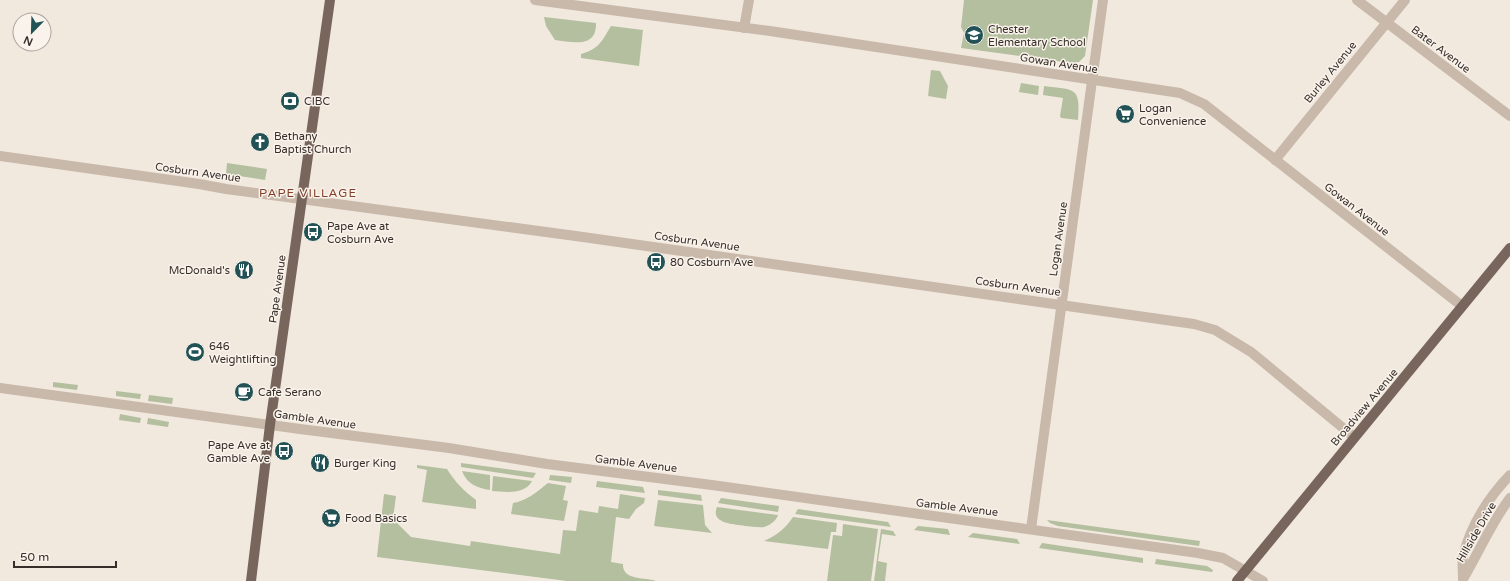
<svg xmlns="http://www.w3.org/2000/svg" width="1510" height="581" viewBox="0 0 1510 581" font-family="'Varela Round',sans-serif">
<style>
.green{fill:#b4bf9f}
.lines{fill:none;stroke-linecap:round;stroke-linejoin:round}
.minor{stroke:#c9b9ab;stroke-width:10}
.major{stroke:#78665c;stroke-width:10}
.labels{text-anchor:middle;stroke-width:3;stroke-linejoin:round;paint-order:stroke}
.poi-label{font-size:11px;fill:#372e2a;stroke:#f9f3eb;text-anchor:start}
.street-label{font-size:11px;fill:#372e2a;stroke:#f9f3eb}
.neighbourhood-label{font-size:12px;letter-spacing:1px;fill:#813e28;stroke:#f9f3eb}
</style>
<rect width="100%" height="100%" fill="#f1e9de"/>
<g class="green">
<polygon points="964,0 1093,0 1085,56 1079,62 1071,63 961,48 964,33 961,27"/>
<path d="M 544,17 L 596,23 C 597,49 571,42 555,40 L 546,26 Z"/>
<path d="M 611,26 L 643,30 L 639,66 L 581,58 L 581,54 C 599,49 602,41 611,26 Z"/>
<polygon points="931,70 940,71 948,86 946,99 928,96"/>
<polygon points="1021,83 1039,86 1038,95 1019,92"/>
<path d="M 1044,86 C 1074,90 1081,86 1078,120 L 1061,118 L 1060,116 L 1063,98 L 1043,95 Z"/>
<polygon points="227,163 267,169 265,180 226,174"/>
<polygon points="53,382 78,385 77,390 53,387"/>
<polygon points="116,391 141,394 140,399 116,396"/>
<polygon points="149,395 173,398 172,404 148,401"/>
<polygon points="120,414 141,418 140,423 119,420"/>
<polygon points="148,418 169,422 168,427 147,424"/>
<polygon points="461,463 536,473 533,478 461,467"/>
<path d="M 417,465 L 447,469 C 455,482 464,491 476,500 L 476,509 L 422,502 L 427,470 L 417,468 Z"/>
<path d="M 462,471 L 490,475 L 490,490 C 477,488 467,484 462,471 Z"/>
<polygon points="550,475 572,477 571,483 549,480"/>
<path d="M 493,476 L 532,481 C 525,495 505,492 492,491 Z"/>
<polygon points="597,481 643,487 645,493 596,487"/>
<path d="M 548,483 L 566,486 L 563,500 L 568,501 L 564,521 L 511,514 L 513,503 C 526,501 537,492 548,483 Z"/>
<polygon points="658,490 701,495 702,501 658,495"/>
<path d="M 384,494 L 396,496 L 393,519 L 411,537 L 470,546 L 471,541 L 560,554 L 563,530 L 576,531 L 579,510 L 598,513 L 599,506 L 618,509 L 620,494 L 645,498 L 644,503 L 636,509 L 629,519 L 616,517 L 611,562 L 623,564 C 622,581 646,577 656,581 L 567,581 L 377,557 Z"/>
<polygon points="721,498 779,506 778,512 718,503"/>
<polygon points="658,500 703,505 705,525 712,533 654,526"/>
<path d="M 717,507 L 778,515 C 776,521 770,525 764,527 C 758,528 751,526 745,526 C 734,524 710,524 717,507 Z"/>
<polygon points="798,509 888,522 891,527 795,514"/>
<path d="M 793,517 L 837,523 L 836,532 L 831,532 L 828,549 L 764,541 C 777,535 785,529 793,517 Z"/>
<polygon points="1047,520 1200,541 1199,546 1058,526 1050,523"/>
<polygon points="843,524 878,529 871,581 827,581 833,535 842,536"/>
<polygon points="918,526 948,529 950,535 914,530"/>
<polygon points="881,529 893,531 896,536 882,534 878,561 887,563 885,581 874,581"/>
<polygon points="973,533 1017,539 1020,544 968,537"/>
<polygon points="1042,543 1143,558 1143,563 1039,548"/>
<polygon points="1156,559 1207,566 1213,570 1212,572 1155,564"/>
</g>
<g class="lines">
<g class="minor">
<polyline points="535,0 770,31 1180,93 1204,104 1462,306"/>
<polyline points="1357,0 1510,116"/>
<polyline points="744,28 749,0"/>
<polyline points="0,156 199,184 226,189 583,237 1194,324 1215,330 1251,352 1354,437"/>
<polyline points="1275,160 1405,0"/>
<polyline points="0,388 300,429 449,448 547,464 712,485 1198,553 1223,558 1263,581"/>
<polyline points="1031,529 1103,0"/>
<path d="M 1463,578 C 1463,571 1462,563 1463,556 C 1471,525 1488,498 1510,475"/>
<path d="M 1463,579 C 1479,552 1491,523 1510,498"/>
</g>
<g class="major">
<polyline points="251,581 270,425 330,0"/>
<polyline points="1237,581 1510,248"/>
</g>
</g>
<defs>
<g id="school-disc" transform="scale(1)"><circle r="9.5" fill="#225256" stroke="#f9f3eb"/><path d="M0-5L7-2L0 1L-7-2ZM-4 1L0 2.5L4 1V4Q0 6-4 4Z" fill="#fff"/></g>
<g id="bank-disc" transform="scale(1)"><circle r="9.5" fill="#225256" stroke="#f9f3eb"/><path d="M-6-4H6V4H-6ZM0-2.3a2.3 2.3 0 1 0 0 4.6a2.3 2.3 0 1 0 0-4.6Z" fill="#fff"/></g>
<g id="supermarket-disc" transform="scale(1)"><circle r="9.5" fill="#225256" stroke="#f9f3eb"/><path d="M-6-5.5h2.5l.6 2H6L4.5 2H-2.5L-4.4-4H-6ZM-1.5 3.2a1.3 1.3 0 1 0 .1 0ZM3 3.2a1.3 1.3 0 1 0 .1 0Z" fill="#fff"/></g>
<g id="church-disc" transform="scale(1)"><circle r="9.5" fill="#225256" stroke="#f9f3eb"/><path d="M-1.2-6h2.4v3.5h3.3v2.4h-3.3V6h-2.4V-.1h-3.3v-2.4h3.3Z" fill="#fff"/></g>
<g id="bus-disc" transform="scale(1)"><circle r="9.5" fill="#225256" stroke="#f9f3eb"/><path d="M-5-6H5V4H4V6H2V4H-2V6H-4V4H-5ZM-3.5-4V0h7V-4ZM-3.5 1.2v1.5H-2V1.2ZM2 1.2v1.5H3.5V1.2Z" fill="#fff"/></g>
<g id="restaurant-disc" transform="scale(1)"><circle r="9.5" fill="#225256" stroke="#f9f3eb"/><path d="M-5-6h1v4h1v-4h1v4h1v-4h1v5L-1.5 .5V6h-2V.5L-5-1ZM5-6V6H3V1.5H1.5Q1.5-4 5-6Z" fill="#fff"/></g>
<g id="stadium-disc" transform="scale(1)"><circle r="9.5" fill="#225256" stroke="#f9f3eb"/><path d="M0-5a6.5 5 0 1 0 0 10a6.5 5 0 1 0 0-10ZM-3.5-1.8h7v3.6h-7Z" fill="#fff"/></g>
<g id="cafe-disc" transform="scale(1)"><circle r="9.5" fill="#225256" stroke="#f9f3eb"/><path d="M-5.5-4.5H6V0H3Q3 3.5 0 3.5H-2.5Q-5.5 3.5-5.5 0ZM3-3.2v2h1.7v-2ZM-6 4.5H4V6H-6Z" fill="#fff"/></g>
</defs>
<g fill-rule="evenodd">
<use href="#school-disc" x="974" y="35"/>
<use href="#bank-disc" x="290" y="101"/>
<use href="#supermarket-disc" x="1125" y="114"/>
<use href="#church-disc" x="260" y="142"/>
<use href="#bus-disc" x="313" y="232"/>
<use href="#bus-disc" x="656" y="262"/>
<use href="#restaurant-disc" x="244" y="270"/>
<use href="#stadium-disc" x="195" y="352"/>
<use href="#cafe-disc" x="244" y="392"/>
<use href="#bus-disc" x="284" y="451"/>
<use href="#restaurant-disc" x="320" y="463"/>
<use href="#supermarket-disc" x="331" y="518"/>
</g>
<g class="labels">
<g class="poi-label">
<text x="988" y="33">Chester<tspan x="988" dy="13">Elementary School</tspan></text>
<text x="304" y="105">CIBC</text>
<text x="1139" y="112">Logan<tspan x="1139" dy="13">Convenience</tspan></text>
<text x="274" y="140">Bethany<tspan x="274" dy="13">Baptist Church</tspan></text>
<text x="327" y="230">Pape Ave at<tspan x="327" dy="13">Cosburn Ave</tspan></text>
<text x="670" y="266">80 Cosburn Ave</text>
<text x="230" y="274" text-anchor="end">McDonald's</text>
<text x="209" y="350">646<tspan x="209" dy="13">Weightlifting</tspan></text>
<text x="258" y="396">Cafe Serano</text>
<text x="270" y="449" text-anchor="end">Pape Ave at<tspan x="270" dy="13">Gamble Ave</tspan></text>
<text x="334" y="467">Burger King</text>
<text x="345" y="522">Food Basics</text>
</g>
<g class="street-label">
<text transform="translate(1441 49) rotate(37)" y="4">Bater Avenue</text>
<text transform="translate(1059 63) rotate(9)" y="4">Gowan Avenue</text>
<text transform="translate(1330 72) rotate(-51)" y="4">Burley Avenue</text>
<text transform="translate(198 172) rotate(8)" y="4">Cosburn Avenue</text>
<text transform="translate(1357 209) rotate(38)" y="4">Gowan Avenue</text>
<text transform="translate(1058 239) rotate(-82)" y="4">Logan Avenue</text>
<text transform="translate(697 241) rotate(8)" y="4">Cosburn Avenue</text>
<text transform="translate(1018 286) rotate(8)" y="4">Cosburn Avenue</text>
<text transform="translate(277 289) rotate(-82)" y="4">Pape Avenue</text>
<text transform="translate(1364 407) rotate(-50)" y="4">Broadview Avenue</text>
<text transform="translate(315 419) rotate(8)" y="4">Gamble Avenue</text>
<text transform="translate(636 463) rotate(7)" y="4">Gamble Avenue</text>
<text transform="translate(957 507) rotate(7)" y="4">Gamble Avenue</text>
<text transform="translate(1476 532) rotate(-60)" y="4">Hillside Drive</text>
</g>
<g class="neighbourhood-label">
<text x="308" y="197">PAPE VILLAGE</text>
</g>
</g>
<g transform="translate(32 32) rotate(203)"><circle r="19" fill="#f9f3eb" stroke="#aba49e"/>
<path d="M0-3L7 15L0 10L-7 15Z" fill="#225256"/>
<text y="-6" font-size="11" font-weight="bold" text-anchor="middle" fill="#372e2a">N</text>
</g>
<path d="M14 561v6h102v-6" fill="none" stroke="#372e2a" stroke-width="2"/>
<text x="20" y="561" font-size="12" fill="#372e2a" stroke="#f9f3eb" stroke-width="3" paint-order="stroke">50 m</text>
</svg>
